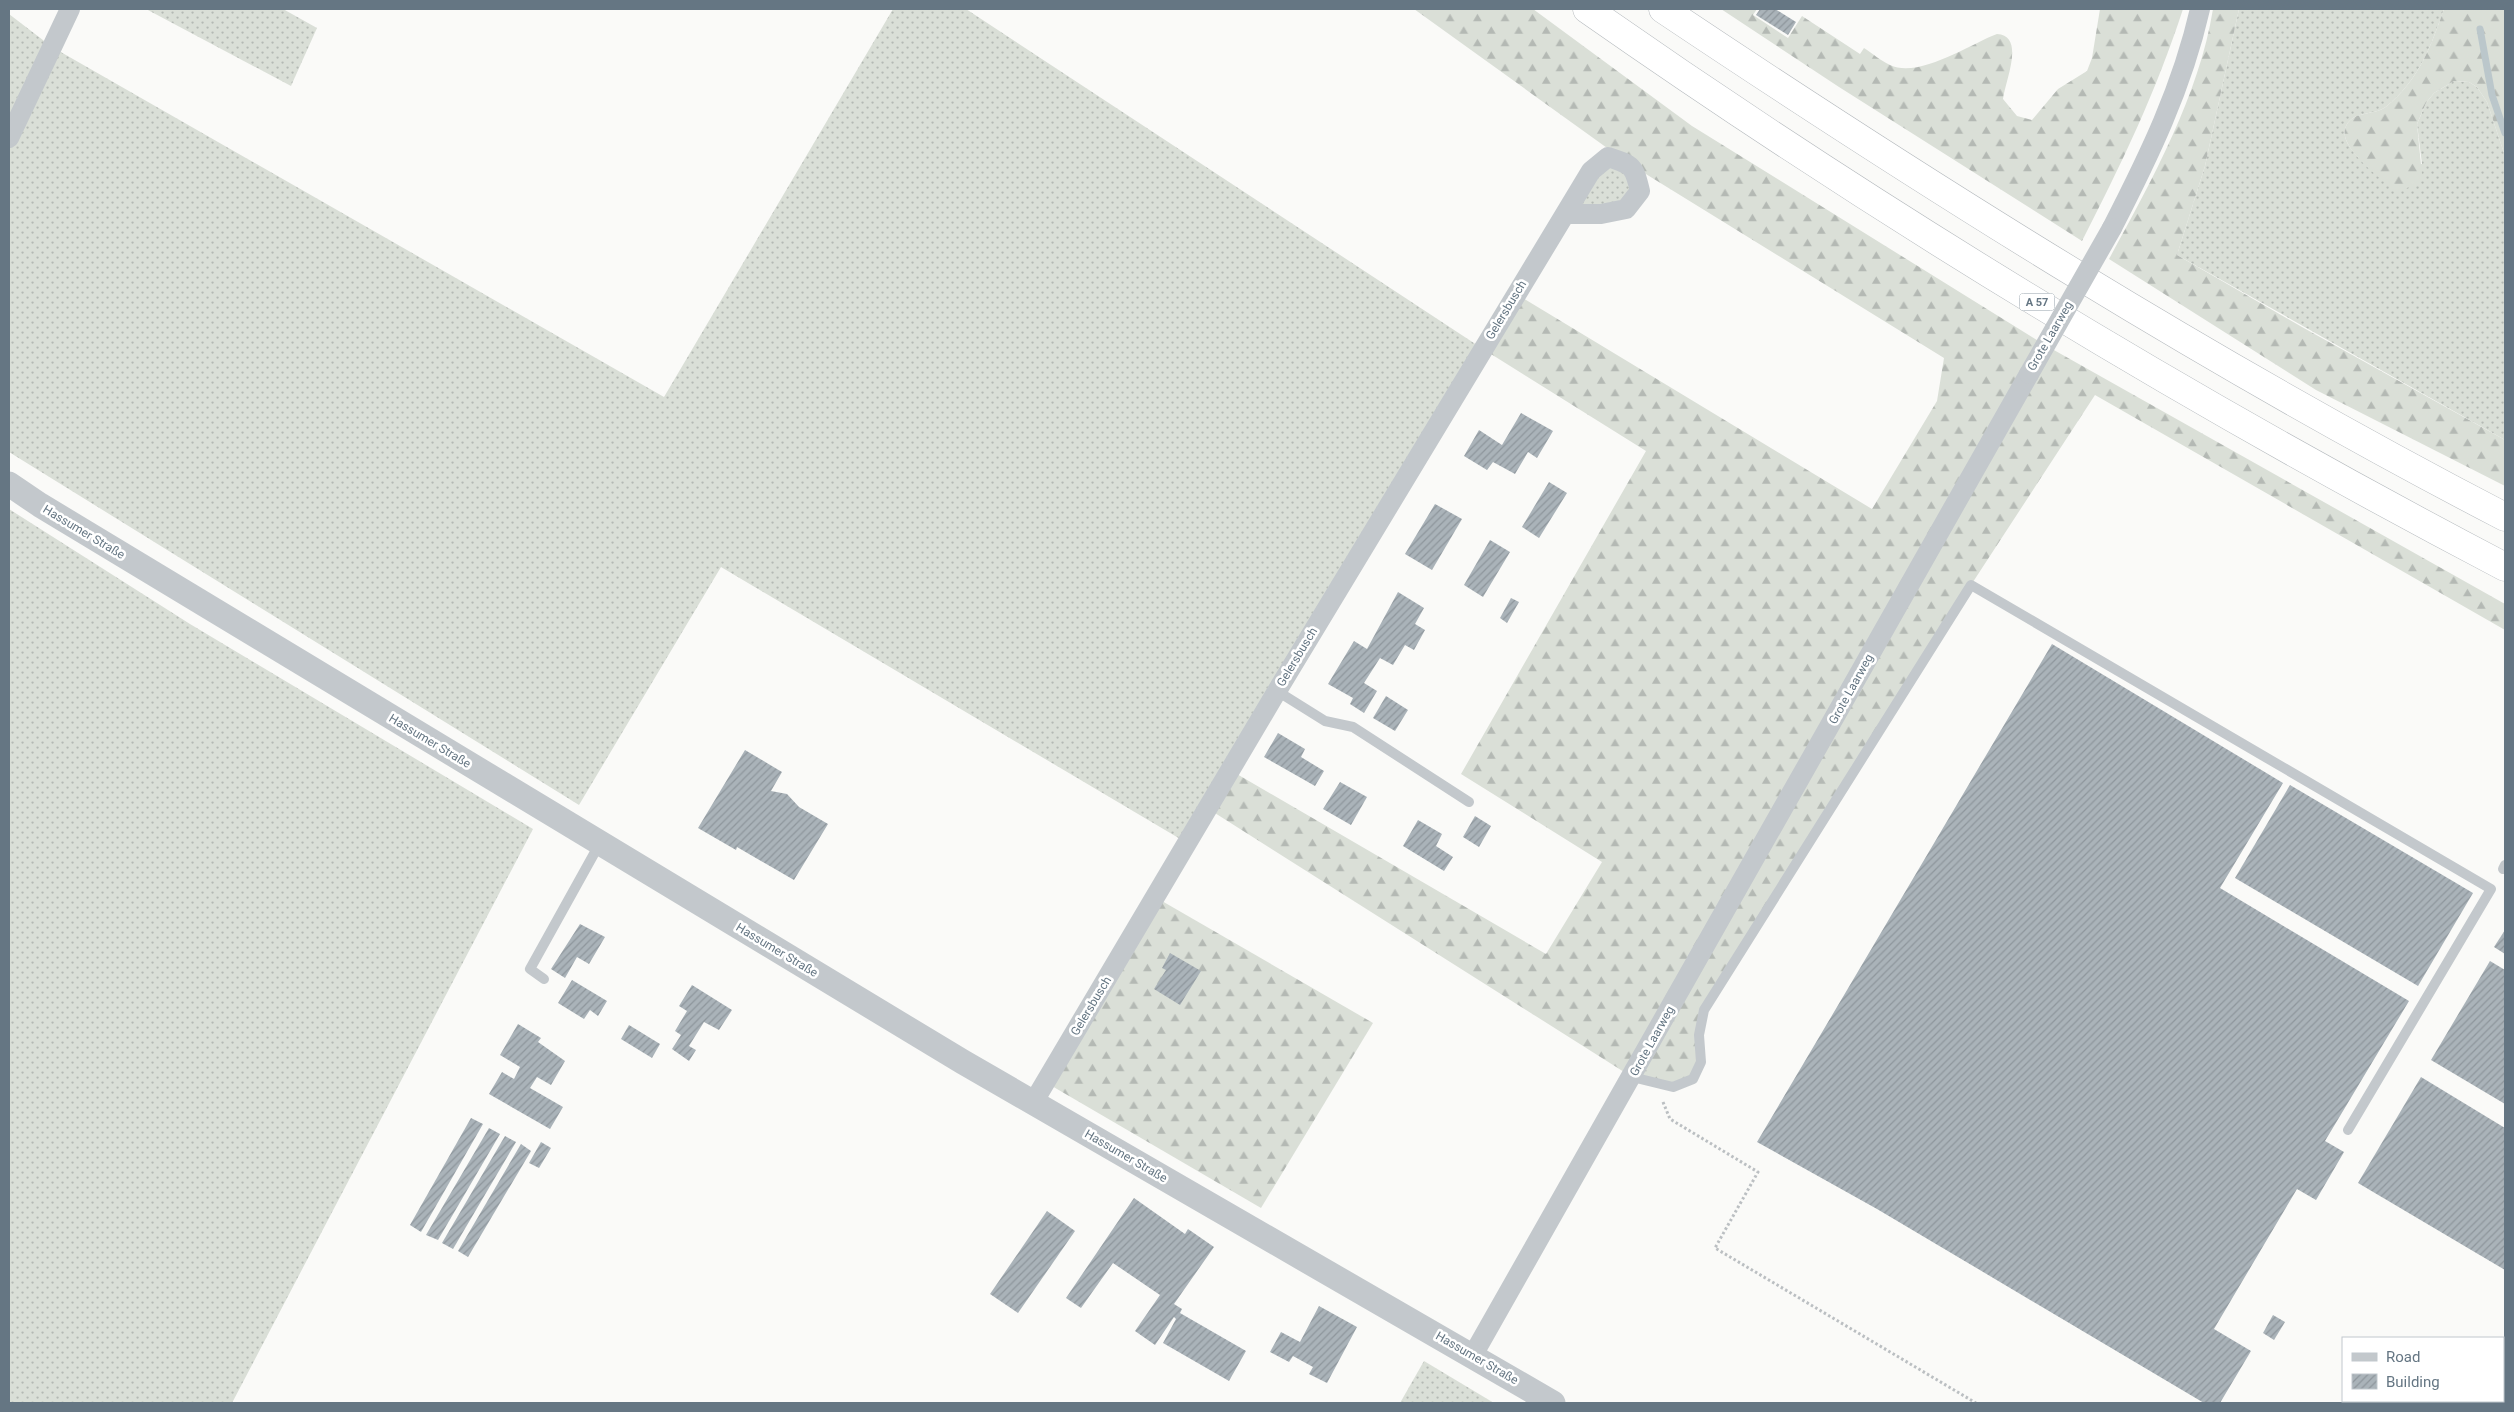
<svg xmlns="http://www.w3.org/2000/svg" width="2514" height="1412" viewBox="0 0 2514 1412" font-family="Roboto,sans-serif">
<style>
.grass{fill:url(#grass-dots)}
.forest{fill:url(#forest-firs)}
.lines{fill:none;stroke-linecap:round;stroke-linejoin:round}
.stream{stroke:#bbc7cb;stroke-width:7}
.building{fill:url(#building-hatch)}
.motorway-casing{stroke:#b4b9bd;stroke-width:29}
.path{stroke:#bbbfc2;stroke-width:3;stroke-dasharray:2.5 2.5;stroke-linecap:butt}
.service{stroke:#c3c8cc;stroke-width:10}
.minor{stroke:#c3c8cc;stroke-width:20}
.tertiary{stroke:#c3c8cc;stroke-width:25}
.motorway{stroke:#fff;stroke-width:28}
.minor-bridge{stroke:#c3c8cc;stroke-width:20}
.labels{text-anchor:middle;stroke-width:5;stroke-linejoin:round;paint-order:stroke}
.shield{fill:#fff;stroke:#939fa8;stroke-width:1}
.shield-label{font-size:11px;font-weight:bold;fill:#657683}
.street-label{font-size:12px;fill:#657683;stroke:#fff}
</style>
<defs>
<pattern id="grass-dots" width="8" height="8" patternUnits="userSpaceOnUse" patternTransform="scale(1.25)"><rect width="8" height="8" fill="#dadfd7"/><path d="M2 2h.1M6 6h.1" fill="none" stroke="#b4b9b4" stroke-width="1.8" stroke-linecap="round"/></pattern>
<pattern id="forest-firs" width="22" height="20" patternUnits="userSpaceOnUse" patternTransform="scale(1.25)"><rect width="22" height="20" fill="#dadfd7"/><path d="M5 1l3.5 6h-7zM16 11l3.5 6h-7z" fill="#b4b9b4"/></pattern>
<pattern id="building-hatch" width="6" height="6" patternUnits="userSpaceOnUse" patternTransform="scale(1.25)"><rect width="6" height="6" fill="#aab3b9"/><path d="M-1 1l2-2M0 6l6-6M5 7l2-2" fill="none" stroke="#8e969c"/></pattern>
</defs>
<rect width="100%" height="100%" fill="#fafaf8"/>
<g class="grass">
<polygon points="146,9 283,9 317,28 291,86"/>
<polygon points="893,9 966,9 1483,349 1187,843 721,567 579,805 9,452 9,14 52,47 664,397"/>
<path d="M 2239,9 L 2444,9 C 2430,48 2420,78 2387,106 C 2374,117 2351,109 2345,129 C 2342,142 2357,156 2365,164 L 2422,164 L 2417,124 L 2426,103 L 2434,93 L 2454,81 L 2469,82 L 2477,87 L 2487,102 L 2505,156 L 2505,440 L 2177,255 L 2205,166 Z"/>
<polygon points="1604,162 1635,170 1626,209 1580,214 1591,171"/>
<polygon points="9,509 190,624 533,829 232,1403 9,1403"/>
<polygon points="1424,1361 1494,1403 1400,1403"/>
</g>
<g class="forest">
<polygon points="1414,9 1533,9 1692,126 2045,345 2505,604 2505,630 2095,395 1971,585 1704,1010 1701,1062 1693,1079 1673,1087 1632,1077 1207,808 1230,770 1546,954 1602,862 1461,774 1646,451 1483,349 1516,294 1872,509 1937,401 1944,358 1628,163"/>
<path d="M 1721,9 L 1757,9 L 1753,15 L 1788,38 L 1802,16 L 1860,54 L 1864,48 C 1872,53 1881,61 1890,65 C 1919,79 1970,44 1997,34 C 2026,36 2005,81 2003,99 L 2017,116 L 2032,120 L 2058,89 L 2087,71 L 2092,58 L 2100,9 L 2183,9 C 2156,92 2122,163 2082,241 L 1839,87 Z"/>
<path d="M 2213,9 L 2239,9 L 2205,166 L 2177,255 L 2302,327 L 2505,440 L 2505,486 L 2316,390 L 2109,259 C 2151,182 2199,96 2213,9 Z"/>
<path d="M 2444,9 L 2505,9 L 2505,156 L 2487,102 L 2477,87 L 2469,82 L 2454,81 L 2434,93 L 2426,103 L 2417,124 L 2422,175 L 2416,185 L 2397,191 C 2383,181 2340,149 2345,129 C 2351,109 2374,117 2387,106 C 2420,78 2430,48 2444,9 Z"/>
<polygon points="1155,897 1373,1023 1261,1208 1045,1082"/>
</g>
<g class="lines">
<polyline class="stream" points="2480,29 2492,95 2505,133"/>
</g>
<g class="building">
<polygon points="1760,9 1775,9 1796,22 1788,35 1756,15"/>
<polygon points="1521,413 1553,431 1537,458 1528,452 1515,474 1493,462 1487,470 1464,456 1479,430 1502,445"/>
<polygon points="1549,482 1567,493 1539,538 1522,527"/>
<polygon points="1435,504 1462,519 1432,570 1405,554"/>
<polygon points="1490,540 1510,552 1483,597 1464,585"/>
<polygon points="1398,592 1424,608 1415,624 1425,630 1414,650 1405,645 1393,665 1380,658 1364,683 1377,691 1364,713 1350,704 1353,698 1328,684 1354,641 1367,649"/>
<polygon points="1511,598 1519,602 1507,623 1500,618"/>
<polygon points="2052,644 2283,783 2220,888 2409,1001 2325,1141 2344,1152 2316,1200 2297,1189 2214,1329 2251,1351 2220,1403 2204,1403 1877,1209 1757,1142"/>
<polygon points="1386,696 1408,710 1395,731 1373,718"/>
<polygon points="1278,733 1305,749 1301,757 1324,771 1315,786 1264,757"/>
<polygon points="745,750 782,772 771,791 787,794 799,807 828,824 794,880 737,847 736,850 698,828"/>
<polygon points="1340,782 1367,797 1351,825 1323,809"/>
<polygon points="2290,785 2473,893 2418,986 2235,878"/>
<polygon points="1475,816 1491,826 1479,847 1463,837"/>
<polygon points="1418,820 1442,834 1436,846 1453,857 1444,871 1403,846"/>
<polygon points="580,924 605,937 589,964 577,957 565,978 551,969"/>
<polygon points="2505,930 2505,954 2494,947"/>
<polygon points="1170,953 1201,971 1180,1005 1154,989 1166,970 1162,968"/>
<polygon points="2490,961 2505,970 2505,1104 2431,1060"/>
<polygon points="572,980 607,1001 598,1016 590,1010 584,1019 558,1003"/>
<polygon points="692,985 732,1010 719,1030 704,1022 689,1046 696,1050 689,1061 672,1049 681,1035 675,1031 687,1011 679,1006"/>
<polygon points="518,1024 541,1038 538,1042 565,1061 551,1085 537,1077 530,1088 563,1107 550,1129 489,1094 502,1072 514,1079 520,1067 500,1055"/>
<polygon points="629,1025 660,1044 652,1058 621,1039"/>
<polygon points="2421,1077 2505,1128 2505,1270 2358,1183"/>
<polygon points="471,1118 483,1124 421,1232 410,1225"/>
<polygon points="489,1128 500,1134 438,1240 426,1235"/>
<polygon points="505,1136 516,1142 453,1249 442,1243"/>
<polygon points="541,1142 551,1148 539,1168 529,1163"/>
<polygon points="521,1144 531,1151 468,1257 458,1251"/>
<polygon points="1134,1198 1185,1234 1188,1229 1214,1247 1174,1304 1182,1309 1180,1313 1246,1351 1229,1381 1163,1343 1176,1319 1174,1317 1155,1345 1135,1331 1160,1295 1113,1263 1081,1308 1066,1298"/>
<polygon points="1047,1211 1075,1231 1018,1313 990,1294"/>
<polygon points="1319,1306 1357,1327 1327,1383 1309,1374 1313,1367 1293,1356 1289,1362 1270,1352 1281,1332 1300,1342"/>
<polygon points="2273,1315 2285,1322 2274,1340 2263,1333"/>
<polygon points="2430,1401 2443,1401 2441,1403"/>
</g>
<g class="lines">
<g class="motorway-casing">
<g id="motorway">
<path d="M 1587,9 C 1880,214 2188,401 2505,567"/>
<path d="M 1663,9 C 1935,191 2214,366 2505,517"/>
</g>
</g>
<polyline class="path" points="1663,1102 1670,1119 1758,1172 1715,1248 1976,1403"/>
<g class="service">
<polyline points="1277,691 1325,721 1353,727 1469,802"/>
<polyline points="2503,869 2505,865"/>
<polyline points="544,979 530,969 600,843"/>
<polyline points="1632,1077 1673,1087 1693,1079 1701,1062 1699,1035 1704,1010 1971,585 2491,889 2348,1130"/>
</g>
<g class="minor">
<polyline points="9,138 70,9"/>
<path d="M 2112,228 C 2149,156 2182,88 2200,9"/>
<path d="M 1033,1103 L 1277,691 L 1591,171 L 1608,157 C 1633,165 1634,166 1640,191 L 1626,209 L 1601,214 L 1565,214"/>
<polyline points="1473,1355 2029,374"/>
<polyline points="2503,1365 2505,1361"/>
<polyline points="2477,1403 2478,1401"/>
</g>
<polyline class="tertiary" points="9,484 40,505 963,1062 1553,1403"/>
<use href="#motorway" class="motorway"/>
<polyline class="minor-bridge" points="2029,374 2112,228"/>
</g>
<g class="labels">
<rect class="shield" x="2019.5" y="293.5" width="35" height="17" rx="4"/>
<g class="shield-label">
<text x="2037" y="306">A 57</text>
</g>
<g class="street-label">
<text transform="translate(1506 310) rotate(-59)" y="4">Gelersbusch</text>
<text transform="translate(2050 336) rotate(-60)" y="4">Grote Laarweg</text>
<text transform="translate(84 532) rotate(31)" y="4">Hassumer Straße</text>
<text transform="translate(1297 657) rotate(-59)" y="4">Gelersbusch</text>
<text transform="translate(1851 689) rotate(-61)" y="4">Grote Laarweg</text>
<text transform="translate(430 741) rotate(31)" y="4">Hassumer Straße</text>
<text transform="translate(777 950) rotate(31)" y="4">Hassumer Straße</text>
<text transform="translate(1091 1006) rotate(-59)" y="4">Gelersbusch</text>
<text transform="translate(1652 1041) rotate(-61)" y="4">Grote Laarweg</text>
<text transform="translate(1126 1156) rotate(30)" y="4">Hassumer Straße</text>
<text transform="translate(1477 1358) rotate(30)" y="4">Hassumer Straße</text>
</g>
</g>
<rect width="2514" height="1412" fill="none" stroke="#657683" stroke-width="20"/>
<rect x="2342" y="1337" width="162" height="65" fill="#ffffff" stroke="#c1c8cd"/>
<rect x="2352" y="1353" width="25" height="8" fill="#c3c8cc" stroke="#c1c8cd"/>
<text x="2386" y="1362" font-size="15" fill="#657683">Road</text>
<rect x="2352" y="1374" width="25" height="15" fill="url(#building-hatch)" stroke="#c1c8cd"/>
<text x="2386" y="1387" font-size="15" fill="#657683">Building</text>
</svg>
